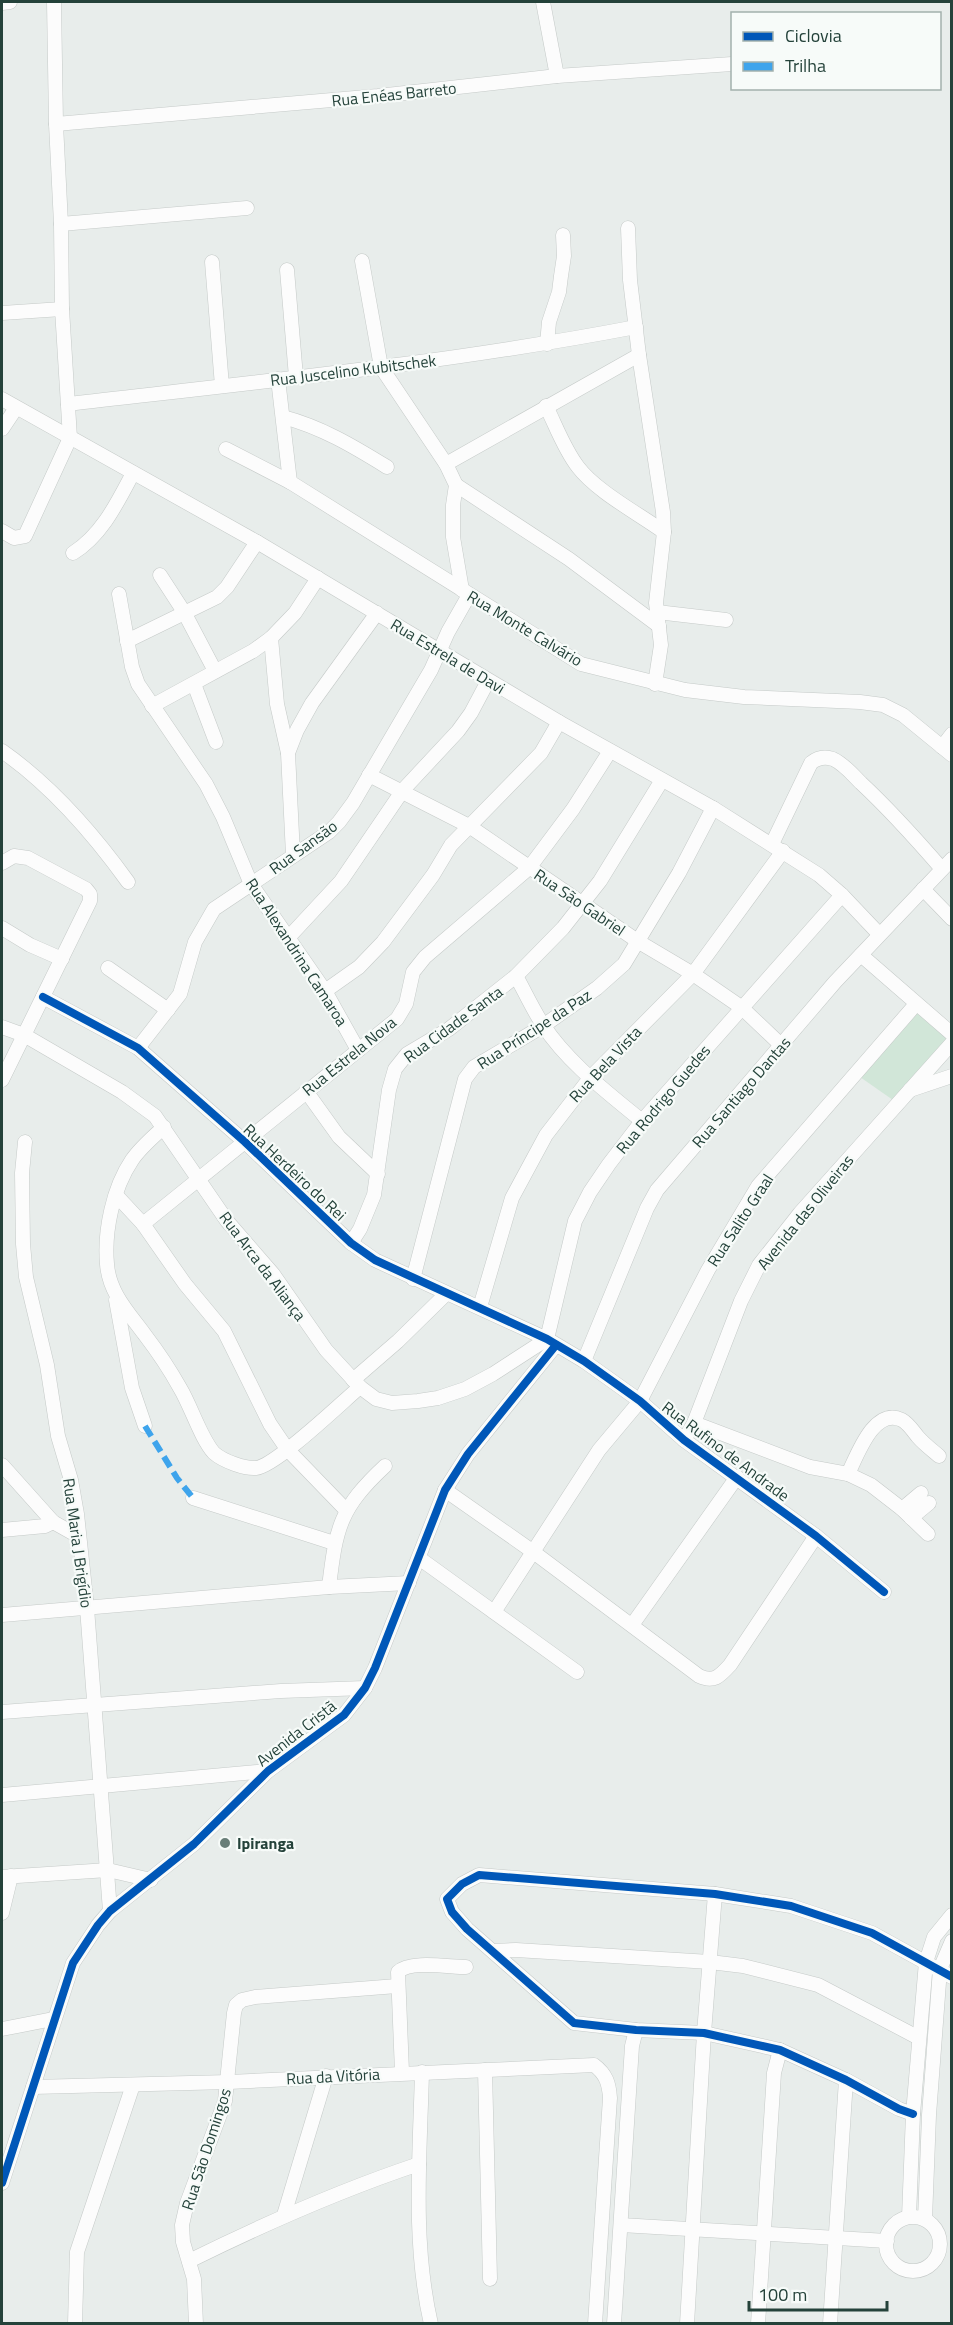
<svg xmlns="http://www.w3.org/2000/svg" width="953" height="2325" viewBox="0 0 953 2325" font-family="'Titillium Web',sans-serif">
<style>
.green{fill:#d1e6d8}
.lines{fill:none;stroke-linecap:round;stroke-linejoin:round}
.minor-casing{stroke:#c5cac8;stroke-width:15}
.minor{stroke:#fcfcfc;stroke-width:14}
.quiet{stroke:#3ea4ec;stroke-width:6;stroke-dasharray:12 6;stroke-linecap:butt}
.cycleway-casing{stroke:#f7fbf9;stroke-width:11}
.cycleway{stroke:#0057b8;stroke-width:8}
.poi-dot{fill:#697e78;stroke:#f7fbf9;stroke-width:2}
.labels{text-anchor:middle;stroke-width:4.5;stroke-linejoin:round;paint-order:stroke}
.street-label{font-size:16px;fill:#24423a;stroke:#f7fbf9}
.poi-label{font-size:16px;font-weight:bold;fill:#24423a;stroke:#f7fbf9;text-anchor:start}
</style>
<rect width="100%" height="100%" fill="#e8edeb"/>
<polygon class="green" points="917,1011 950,1038 893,1100 860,1077"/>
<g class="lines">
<g class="minor-casing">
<g id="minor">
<polyline points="543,2 557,76"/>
<polyline points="2,3 10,2"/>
<polyline points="56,124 378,96 557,76 732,64"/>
<polyline points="61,224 247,208"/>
<polyline points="628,228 630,280 639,355 663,512 664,532 656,603 661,645 655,684"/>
<polyline points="362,261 381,367 446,464 456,485 453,505 453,537 462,590"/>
<polyline points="212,262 222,386"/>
<polyline points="287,270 296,377"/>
<polyline points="2,313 62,309"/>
<polyline points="547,344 549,322 559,292 561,276 564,256 563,235"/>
<polyline points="278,379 290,482"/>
<polyline points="2,399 257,542 559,722 713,808 819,875 842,895 879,934"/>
<path d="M 68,404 C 258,382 448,363 636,327"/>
<path d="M 546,406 C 556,426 564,449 578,467 C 596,491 639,514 664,532"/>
<path d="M 283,417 C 321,427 353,446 387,467"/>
<polyline points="2,429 16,408"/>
<polyline points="226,449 290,482 581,664 685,690 744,697 860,702 883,705 903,715 952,755"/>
<polyline points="446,464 639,355"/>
<polyline points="456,485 569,559 659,626"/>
<polyline points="2,531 14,538 25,536 70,438 62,309 61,224 56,124 54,2"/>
<path d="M 73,553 C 102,535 117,503 133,473"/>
<polyline points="160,575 184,612 215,671"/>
<polyline points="119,594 132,667 138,684 206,784 223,817 251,884 325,991 358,1050"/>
<polyline points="657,612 726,620"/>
<polyline points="271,638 277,704 288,753"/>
<polyline points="127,641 217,597 227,587 257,542"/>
<polyline points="194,684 216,742"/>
<polyline points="152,706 253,651 271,638 295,613 318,578"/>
<polyline points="942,747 952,734"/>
<path d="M 2,751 C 52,786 92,832 128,882"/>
<polyline points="369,775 469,826 639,942 693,974 741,1007 781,1045"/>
<path d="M 772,844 L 811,763 C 817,758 824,756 833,759 C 844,764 853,775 861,783 C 890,810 916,839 942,869"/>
<polyline points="293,855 288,753 297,730 312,703 377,613"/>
<polyline points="2,863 14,856 28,858 86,889 90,894 90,901 2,1080"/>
<polyline points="923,889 952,919"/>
<polyline points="2,928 30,945 62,959"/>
<polyline points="288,938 341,881 403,790 458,731 471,713 488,681"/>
<polyline points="861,955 952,1034"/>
<polyline points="108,968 168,1010"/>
<path d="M 516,976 C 525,992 533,1010 543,1025 C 568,1063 607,1092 642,1121"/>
<polyline points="325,991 359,967 383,942 433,875 451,845 541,753 559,722"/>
<polyline points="43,997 138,1048 245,1142 351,1243 375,1260 547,1339 584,1361 640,1401 684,1440 816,1536 884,1592"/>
<polyline points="2,1027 24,1035 122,1092 155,1116 227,1221 273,1274 326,1350 360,1387 376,1399 392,1403 418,1401 438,1398 465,1389 493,1374 547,1339"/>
<polyline points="138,1048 180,994 195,942 214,909 329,832 339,822 353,803 431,670 448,632 469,595"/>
<polyline points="910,1090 952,1076"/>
<polyline points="306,1091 339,1137 378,1174"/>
<path d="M 164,1127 C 153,1137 140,1148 132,1160 C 113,1188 104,1231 107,1264 C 109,1293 129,1313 145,1335 C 158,1352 170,1370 180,1388 C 191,1406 201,1439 214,1453 C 223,1461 245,1469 256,1468 C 276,1466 341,1403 360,1387"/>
<polyline points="25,1142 22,1173 23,1244 26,1277 47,1365 58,1436 71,1480 77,1514 87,1608 110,1911"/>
<polyline points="116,1195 143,1224 185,1284 224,1331 270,1424 287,1449 346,1510"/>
<polyline points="143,1224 397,1019 406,1004 413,972 425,957 529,868 573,809 610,751"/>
<polyline points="351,1243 360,1229 374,1195 389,1090 395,1069 407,1054 449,1029 516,976 563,928 600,881 662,780"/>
<polyline points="413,1279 465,1079 474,1067 543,1026 597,988 624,964 679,873 713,808"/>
<polyline points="116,1300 132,1388 145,1426"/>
<polyline points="480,1307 512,1198 546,1135 590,1078 693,974 783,851"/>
<polyline points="547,1339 575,1221 590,1192 609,1164 642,1121 842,895"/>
<polyline points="584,1361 647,1208 657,1190 835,982 952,859"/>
<polyline points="353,1380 398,1341 446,1294"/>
<polyline points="694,1423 810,1467 848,1474 871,1485 902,1509 928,1534"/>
<polyline points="684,1440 694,1423 741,1301 759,1265 800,1213 952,1043"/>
<polyline points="2,1465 53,1522 78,1536"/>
<path d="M 848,1474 C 857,1456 874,1406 902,1420 C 909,1424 913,1431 918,1437 C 924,1444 932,1450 939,1456"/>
<path d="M 445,1490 L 532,1551 L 699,1676 C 714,1683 720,1676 730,1665 L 816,1536"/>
<polyline points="193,1498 334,1543"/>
<polyline points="902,1509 921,1493"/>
<polyline points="911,1518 929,1503"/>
<polyline points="2,1530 45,1526 53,1522"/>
<polyline points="419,1558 577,1672"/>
<path d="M 329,1587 C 336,1527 340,1508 385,1466"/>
<polyline points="494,1612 599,1450 640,1401 708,1270 758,1186 916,1004"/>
<polyline points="2,1615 329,1587 409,1583"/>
<polyline points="632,1625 737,1477"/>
<polyline points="2,1712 281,1691 365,1688"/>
<polyline points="2,1795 268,1771"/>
<polyline points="2,1877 108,1870 151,1880"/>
<polyline points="2,1913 11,1876"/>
<polyline points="493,1951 516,1950 710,1962 743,1966 818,1985 919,2038"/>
<polyline points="2,2029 53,2019"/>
<polyline points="485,2070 490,2279"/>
<path d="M 402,2072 L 398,1972 C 410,1960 449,1967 466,1967"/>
<path d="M 422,2072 C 420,2154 412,2242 431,2324"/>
<path d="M 33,2087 L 229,2082 L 594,2065 C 606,2074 609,2083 610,2098 L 595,2324"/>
<polyline points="913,2114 899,2109 846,2080 780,2050 704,2033 636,2030 574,2023 467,1929 452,1912 447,1899 462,1884 479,1875 715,1894 791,1906 872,1933 952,1977"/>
<polyline points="2,2183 73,1963 98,1925 110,1911 194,1844 268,1771 344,1715 365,1688 375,1668 445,1490 468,1454 556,1345"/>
<polyline points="284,2215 326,2076"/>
<polyline points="909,2217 913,2114 926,1962 934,1937 952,1915"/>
<circle cx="913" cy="2244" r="27"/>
<polyline points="925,2219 929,2115 940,1969 952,1941"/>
<polyline points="621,2225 887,2241"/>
<path d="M 189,2261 C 266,2223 338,2191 419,2164"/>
<polyline points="75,2324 77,2252 133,2085"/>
<polyline points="196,2324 194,2279 183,2242 182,2225 187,2203 225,2101 234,2013 236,2005 242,2000 255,1997 397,1986"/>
<polyline points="614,2324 632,2046 636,2030"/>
<polyline points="687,2324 704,2033 715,1894"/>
<polyline points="758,2324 774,2073 780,2050"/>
<polyline points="830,2324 846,2080"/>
</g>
</g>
<use href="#minor" class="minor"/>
<polyline class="quiet" points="145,1426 177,1478 193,1498"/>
<g class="cycleway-casing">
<g id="cycleway">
<polyline points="43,997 138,1048 245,1142 351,1243 375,1260 547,1339 584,1361 640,1401 684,1440 816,1536 884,1592"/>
<polyline points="913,2114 899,2109 846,2080 780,2050 704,2033 636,2030 574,2023 467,1929 452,1912 447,1899 462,1884 479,1875 715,1894 791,1906 872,1933 952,1977"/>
<polyline points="2,2183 73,1963 98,1925 110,1911 194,1844 268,1771 344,1715 365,1688 375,1668 445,1490 468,1454 556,1345"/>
</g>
</g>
<use href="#cycleway" class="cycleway"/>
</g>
<circle class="poi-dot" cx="225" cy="1843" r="6"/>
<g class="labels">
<g class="street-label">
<text transform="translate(394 94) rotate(-6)" y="6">Rua Enéas Barreto</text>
<text transform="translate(353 370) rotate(-7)" y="6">Rua Juscelino Kubitschek</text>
<text transform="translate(525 628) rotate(31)" y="6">Rua Monte Calvário</text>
<text transform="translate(448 656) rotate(31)" y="6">Rua Estrela de Davi</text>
<text transform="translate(303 847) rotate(-36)" y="6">Rua Sansão</text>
<text transform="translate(580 902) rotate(34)" y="6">Rua São Gabriel</text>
<text transform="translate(297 952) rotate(57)" y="6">Rua Alexandrina Camaroa</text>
<text transform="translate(453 1024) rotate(-36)" y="6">Rua Cidade Santa</text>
<text transform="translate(534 1029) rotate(-33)" y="6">Rua Príncipe da Paz</text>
<text transform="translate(349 1056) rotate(-39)" y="6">Rua Estrela Nova</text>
<text transform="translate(605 1064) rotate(-47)" y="6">Rua Bela Vista</text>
<text transform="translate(741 1092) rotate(-49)" y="6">Rua Santiago Dantas</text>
<text transform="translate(663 1099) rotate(-50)" y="6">Rua Rodrigo Guedes</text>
<text transform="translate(295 1172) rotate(43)" y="6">Rua Herdeiro do Rei</text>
<text transform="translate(805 1212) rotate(-51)" y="6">Avenida das Oliveiras</text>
<text transform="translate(740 1220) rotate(-57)" y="6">Rua Salito Graal</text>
<text transform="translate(263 1266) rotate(53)" y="6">Rua Arca da Aliança</text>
<text transform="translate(726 1451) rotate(37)" y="6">Rua Rufino de Andrade</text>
<text transform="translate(78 1543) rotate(82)" y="6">Rua Maria J Brigídio</text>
<text transform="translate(296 1733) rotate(-38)" y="6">Avenida Cristã</text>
<text transform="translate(333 2076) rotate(-3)" y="6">Rua da Vitória</text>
<text transform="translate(206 2149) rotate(-72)" y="6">Rua São Domingos</text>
</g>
<g class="poi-label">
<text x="237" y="1849">Ipiranga</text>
</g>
</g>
<rect width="953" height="2325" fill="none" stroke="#24423a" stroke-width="6"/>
<rect x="731" y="12" width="210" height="78" fill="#f7fbf9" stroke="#a3b1ad" stroke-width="1.5"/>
<rect x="743" y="32" width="30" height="9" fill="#0057b8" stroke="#a3b1ad" stroke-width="1.5"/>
<text x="785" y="42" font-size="18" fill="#24423a">Ciclovia</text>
<rect x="743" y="62" width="30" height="9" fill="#3ea4ec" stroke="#a3b1ad" stroke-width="1.5"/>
<text x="785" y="72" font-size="18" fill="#24423a">Trilha</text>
<path d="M749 2301v9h138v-9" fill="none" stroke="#24423a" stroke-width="3"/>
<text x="758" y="2301" font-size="18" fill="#24423a" stroke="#f7fbf9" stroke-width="4.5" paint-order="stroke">100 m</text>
</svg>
